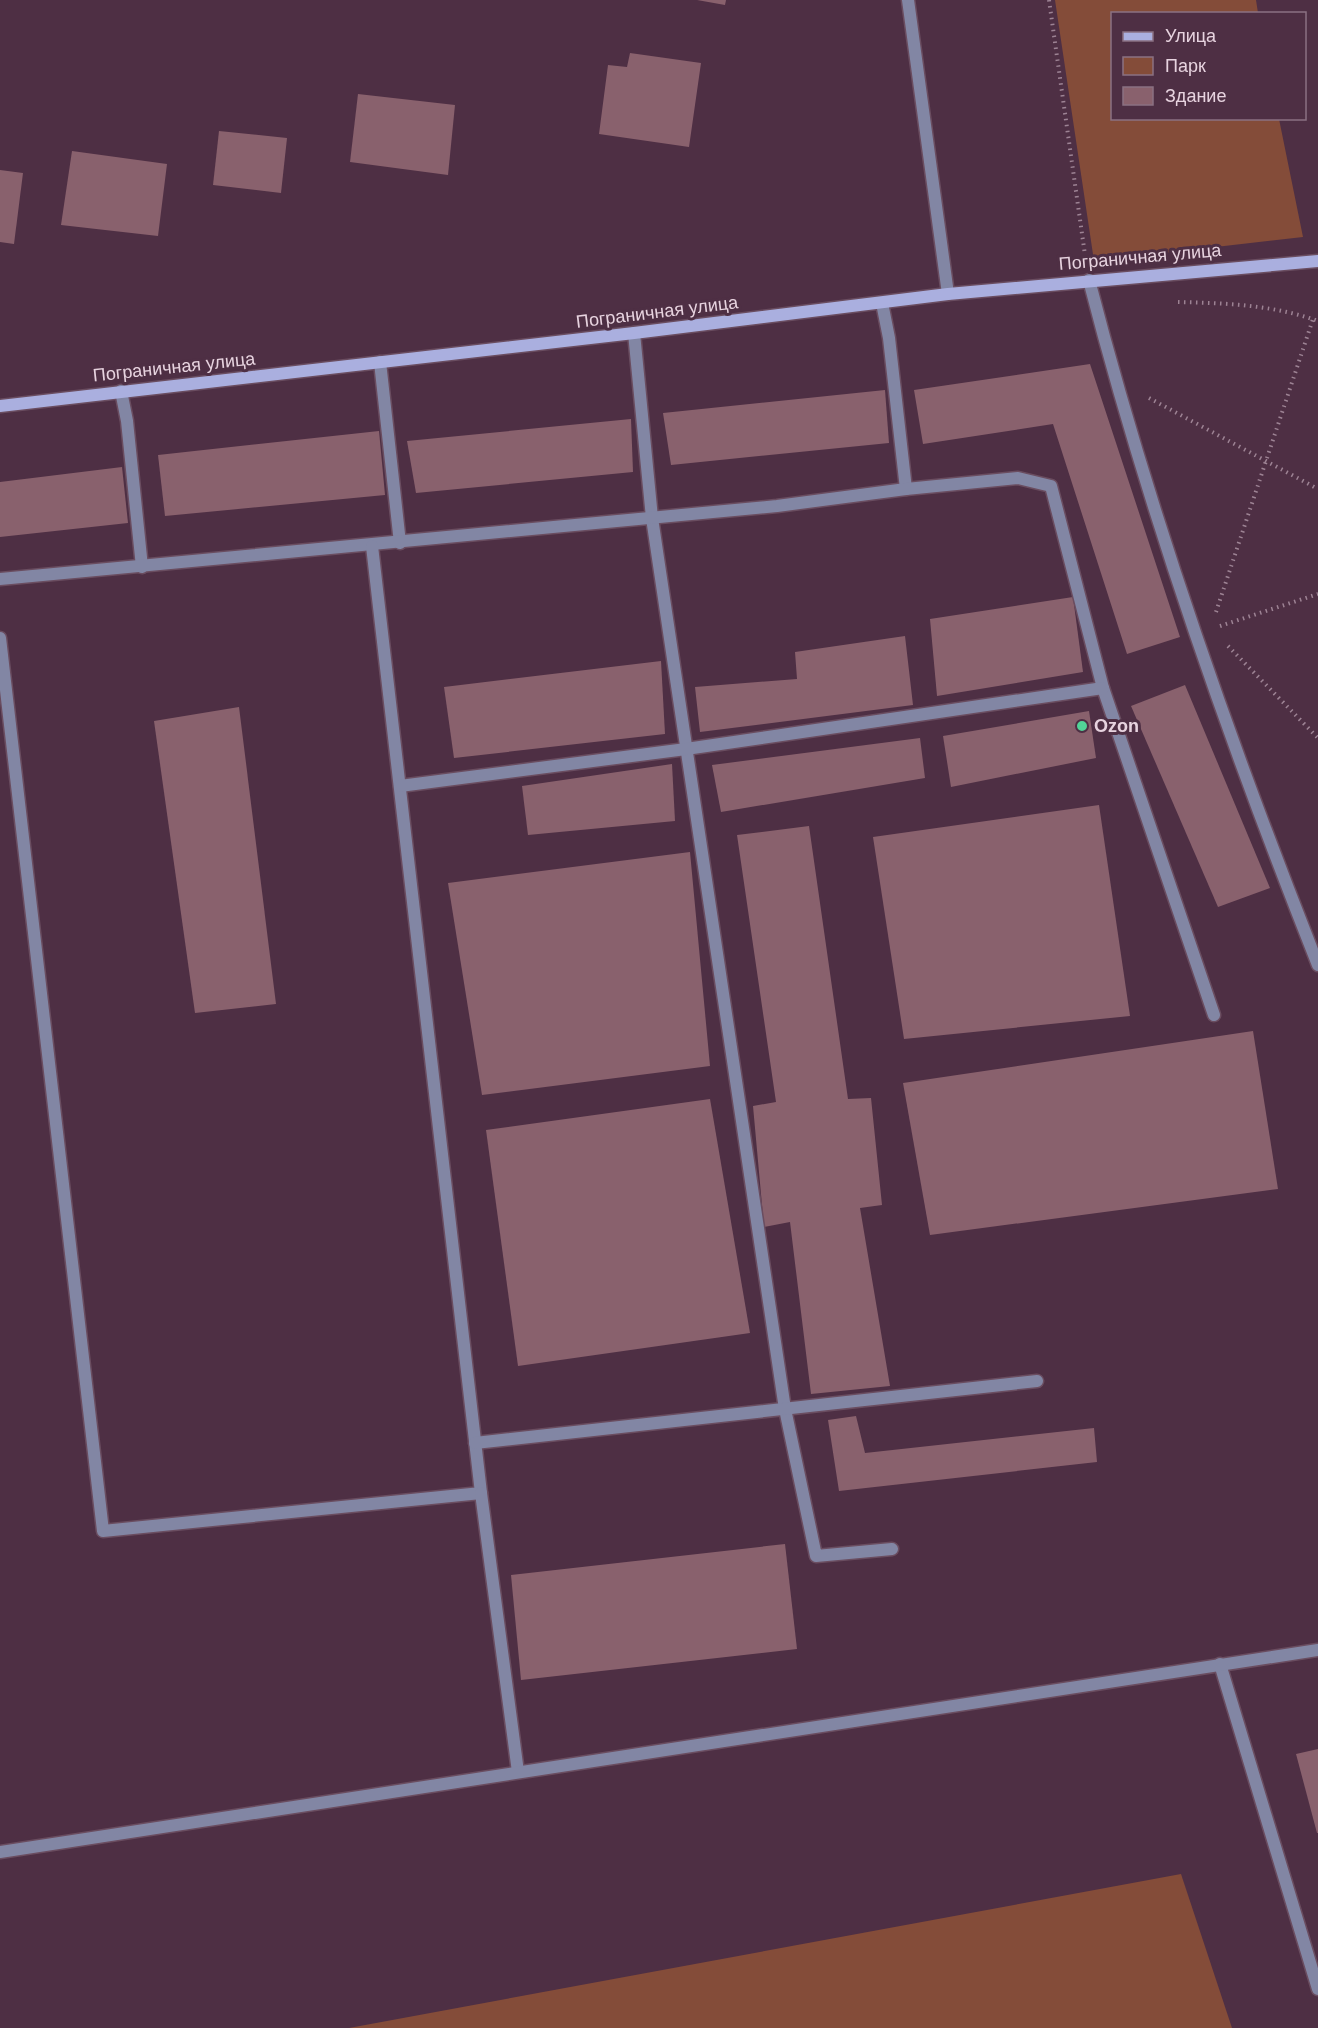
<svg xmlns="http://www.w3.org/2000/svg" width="1318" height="2028" viewBox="0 0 1318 2028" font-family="Helvetica,sans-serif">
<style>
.green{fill:#844c39}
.building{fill:#89616d}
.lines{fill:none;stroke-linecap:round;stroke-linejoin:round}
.lane-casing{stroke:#6a4d60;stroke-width:15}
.street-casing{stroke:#6a4d60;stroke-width:15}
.secondary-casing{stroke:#6a4d60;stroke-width:15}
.path{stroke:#9d8394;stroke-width:4;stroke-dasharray:1.5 4.5;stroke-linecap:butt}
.lane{stroke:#8286a4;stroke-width:12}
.street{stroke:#8286a4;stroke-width:12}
.secondary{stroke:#aaafdf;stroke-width:12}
.poi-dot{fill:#52d397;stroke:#4e2f44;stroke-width:2}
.labels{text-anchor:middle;stroke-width:6;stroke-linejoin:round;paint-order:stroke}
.street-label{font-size:18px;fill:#e7d3df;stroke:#4e2f44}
.poi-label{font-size:18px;font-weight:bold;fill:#e7d3df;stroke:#4e2f44;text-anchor:start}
</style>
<rect width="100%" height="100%" fill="#4e2f44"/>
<g class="green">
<polygon points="1055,0 1256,0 1258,13 1112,14 1112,118 1279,119 1303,237 1094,261"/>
<polygon points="1181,1874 1232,2028 349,2028"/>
</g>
<g class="building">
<polygon points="697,0 726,0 725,5"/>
<polygon points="630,53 701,63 689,147 599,134 608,65 627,67"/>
<polygon points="358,94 455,105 448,175 350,162"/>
<polygon points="219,131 287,138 281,193 213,185"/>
<polygon points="72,151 167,164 158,236 61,225"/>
<polygon points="0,170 23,173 14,244 0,242"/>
<polygon points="1090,364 1180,637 1127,654 1053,424 923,444 914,390"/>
<polygon points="885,390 889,443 671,465 663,413"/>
<polygon points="631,419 633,472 416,493 407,441"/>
<polygon points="379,431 385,495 165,516 158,455"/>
<polygon points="122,467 128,523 0,537 0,482"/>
<polygon points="1073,597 1083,672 937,696 930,619"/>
<polygon points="905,636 913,705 700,732 695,687 797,679 795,652"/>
<polygon points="661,661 665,734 454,758 444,687"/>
<polygon points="1185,685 1270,888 1218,907 1131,706"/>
<polygon points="239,707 276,1004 195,1013 154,721"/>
<polygon points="1089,711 1096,758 951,787 943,736"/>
<polygon points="920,738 925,778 721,812 712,765"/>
<polygon points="672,764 675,821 528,835 522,786"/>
<polygon points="1099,805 1130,1016 904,1039 873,837"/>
<polygon points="809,826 848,1099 871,1098 882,1205 860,1208 890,1386 811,1394 790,1222 764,1227 753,1106 776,1102 737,835"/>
<polygon points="690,852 710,1066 482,1095 448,883"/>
<polygon points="1253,1031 1278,1189 930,1235 903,1083"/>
<polygon points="710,1099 750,1333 518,1366 486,1130"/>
<polygon points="856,1416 865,1453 1094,1428 1097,1462 839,1491 828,1420"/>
<polygon points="785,1544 797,1649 521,1680 511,1575"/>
<polygon points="1318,1749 1318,1833 1317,1833 1296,1754"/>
</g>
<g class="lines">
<g class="lane-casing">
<g id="lane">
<polyline points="882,303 889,338 906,489"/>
<polyline points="634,333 652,518 785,1409 816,1556 892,1549"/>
<polyline points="380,362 400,543"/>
<polyline points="121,391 127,421 142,567"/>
<polyline points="0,579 777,506 906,489 1018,478 1051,486 1103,688 1214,1015"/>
<polyline points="0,638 103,1531 481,1493 372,546"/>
<polyline points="400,786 686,749 1103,688"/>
<polyline points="475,1443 1037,1381"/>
<polyline points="481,1493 518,1772"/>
<polyline points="1220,1664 1318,1989"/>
<polyline points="0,1852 1318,1650"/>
</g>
</g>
<g class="street-casing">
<g id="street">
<polyline points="908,0 948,294"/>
<path d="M 1089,280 C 1149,513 1229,741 1318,965"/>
</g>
</g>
<g class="secondary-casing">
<polyline id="secondary" points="0,406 634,333 948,294 1318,261"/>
</g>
<g class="path">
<polyline points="1049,0 1085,255"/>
<path d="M 1178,302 C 1225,303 1274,305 1318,321"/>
<polyline points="1149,398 1318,489"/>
<polyline points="1216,612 1313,319"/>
<polyline points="1220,626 1318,594"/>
<polyline points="1228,646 1318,738"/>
</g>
<use href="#lane" class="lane"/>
<use href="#street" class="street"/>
<use href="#secondary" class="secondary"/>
</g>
<circle class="poi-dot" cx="1082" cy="726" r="6"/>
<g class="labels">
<g class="street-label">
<text transform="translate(1140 257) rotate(-5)" y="6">Пограничная улица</text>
<text transform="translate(657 312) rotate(-7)" y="6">Пограничная улица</text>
<text transform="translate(174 367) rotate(-6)" y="6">Пограничная улица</text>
</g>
<g class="poi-label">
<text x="1094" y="732">Ozon</text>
</g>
</g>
<rect x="1111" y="12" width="195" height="108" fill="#4e2f44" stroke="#8b7182" stroke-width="1.5"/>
<rect x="1123" y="32" width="30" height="9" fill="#aaafdf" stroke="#8b7182" stroke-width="1.5"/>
<text x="1165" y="42" font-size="18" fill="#e7d3df">Улица</text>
<rect x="1123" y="57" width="30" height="18" fill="#844c39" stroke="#8b7182" stroke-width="1.5"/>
<text x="1165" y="72" font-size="18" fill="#e7d3df">Парк</text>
<rect x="1123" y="87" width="30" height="18" fill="#89616d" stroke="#8b7182" stroke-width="1.5"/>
<text x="1165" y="102" font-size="18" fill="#e7d3df">Здание</text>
</svg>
